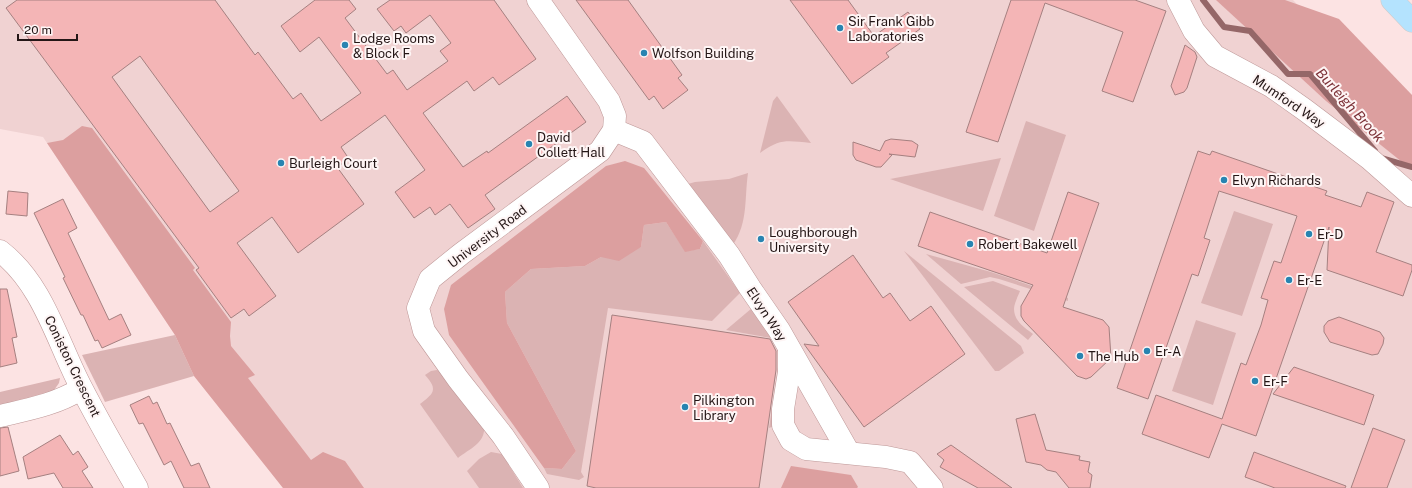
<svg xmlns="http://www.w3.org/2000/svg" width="1412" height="488" viewBox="0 0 1412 488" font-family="'Public Sans',sans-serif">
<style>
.built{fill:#f0d2d2}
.green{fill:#dbb3b3}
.forest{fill:#dc9f9f}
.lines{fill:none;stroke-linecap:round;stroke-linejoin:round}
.stream{stroke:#956768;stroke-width:6}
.building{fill:#f4b5b6;stroke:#a58080;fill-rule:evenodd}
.minor-casing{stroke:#be9898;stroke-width:23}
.major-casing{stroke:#cfcccc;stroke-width:23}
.minor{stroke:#fff;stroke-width:22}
.major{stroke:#b4e3fe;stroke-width:22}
.poi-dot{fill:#2884b1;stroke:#fef5f5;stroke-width:1.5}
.labels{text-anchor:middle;stroke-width:4;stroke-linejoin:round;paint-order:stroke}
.poi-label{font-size:13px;fill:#241616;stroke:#fef5f5;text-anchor:start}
.street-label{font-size:13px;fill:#241616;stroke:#fef5f5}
.water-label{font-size:14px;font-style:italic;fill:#7c3137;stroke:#fef5f5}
</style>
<rect width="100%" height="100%" fill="#fce3e3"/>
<polygon class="built" points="0,0 1293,0 1412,125 1412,488 283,488 194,376 175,335 43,137 0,129"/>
<g class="green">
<path d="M 777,96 L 811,143 C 787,141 781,138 760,153 L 773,101 Z"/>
<polygon points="1026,121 1066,135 1034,231 994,216"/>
<polygon points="1001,158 983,211 890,179"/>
<path d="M 748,173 C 744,201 749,226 729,250 L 681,186 L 695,182 L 729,179 Z"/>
<polygon points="1234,211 1273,224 1242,316 1201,303"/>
<polygon points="666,222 685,251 700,249 703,241 740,293 712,321 608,308 581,472 584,477 579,480 547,474 544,468 562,469 576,451 507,323 505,292 531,269 585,266 601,257 641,247 644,225"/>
<polygon points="904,251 1021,346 1024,353 999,371 995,371"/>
<polygon points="926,254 991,272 1068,298 1068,301 999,279 990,277 961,284"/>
<path d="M 993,281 L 1020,291 C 1018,296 1014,304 1014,309 C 1014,321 1025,328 1033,334 L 1028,340 L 964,287 Z"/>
<polygon points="758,303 778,330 787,347 788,371 782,407 782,423 769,428 782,340 726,330"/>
<polygon points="1196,320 1236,333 1213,405 1172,391"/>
<polygon points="175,335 194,376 105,402 82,355"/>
<path d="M 437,370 L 443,372 L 484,426 C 486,443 469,449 458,458 L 420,404 C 433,394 439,390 425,375 L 431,371 Z"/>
<polygon points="60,378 59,383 52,393 0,406 0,392"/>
<polygon points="491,452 502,454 523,488 479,488 467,471 479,459"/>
</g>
<g class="forest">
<polygon points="1216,0 1285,0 1339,19 1412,95 1412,170 1326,101"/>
<polygon points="82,126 92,128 195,268 193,270 231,322 230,336 231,346 255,375 248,378 311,460 323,452 345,461 364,488 283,488 194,376 175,335 47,143 63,140"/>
<polygon points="625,161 644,168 703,241 700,249 685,252 666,222 644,225 641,247 619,261 601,257 585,266 531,269 505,292 507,323 576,451 562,469 544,468 449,335 444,309 451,285 606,166"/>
<polygon points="791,466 851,475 858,487 857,488 781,488"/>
</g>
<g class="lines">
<g class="stream">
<polyline points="1203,0 1224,27 1250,31 1288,74 1310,74 1375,151"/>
<polyline points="1381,158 1412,167"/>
</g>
</g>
<g class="building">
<path d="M 17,0 L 215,0 L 255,55 L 258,52 L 293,99 L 301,93 L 321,121 L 361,93 L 319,37 L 300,52 L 281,26 L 315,0 L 349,0 L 356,9 L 345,18 L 387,74 L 393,70 L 407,90 L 448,61 L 440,51 L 451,43 L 430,15 L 406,33 L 401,26 L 394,31 L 377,9 L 390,0 L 494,0 L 536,59 L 499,85 L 493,77 L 474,91 L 467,81 L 423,113 L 463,167 L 487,151 L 488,153 L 567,96 L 586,122 L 485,195 L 495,209 L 468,228 L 450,204 L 435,215 L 430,207 L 414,218 L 395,192 L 425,170 L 385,115 L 341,147 L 349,159 L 337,167 L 364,204 L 298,253 L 272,217 L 237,243 L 276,296 L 249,316 L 244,309 L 231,318 L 196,270 L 199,268 L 6,8 ZM 140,56 L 239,191 L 210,212 L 112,77 Z"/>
<polygon points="576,0 628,0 682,75 678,78 688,90 663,109 654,96 649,100"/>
<polygon points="790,0 848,0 874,36 908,12 920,29 886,53 889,57 852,84"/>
<polygon points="1011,0 1135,0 1166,11 1133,102 1102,91 1123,32 1045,3 998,142 966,132"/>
<polygon points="1185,45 1195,52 1197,57 1187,88 1184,92 1175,95 1171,86"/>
<polygon points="891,139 912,141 918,145 915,157 889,154 892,155 881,167 876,167 856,160 853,155 853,142 880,151 885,141"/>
<polygon points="1198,151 1210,155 1212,151 1327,191 1325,195 1361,207 1367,192 1394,202 1376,252 1412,265 1412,270 1403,296 1327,270 1329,227 1256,436 1222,424 1209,458 1142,434 1156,395 1222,419 1241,363 1246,365 1261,325 1268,300 1261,298 1274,261 1281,263 1297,216 1219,191 1204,238 1210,240 1198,276 1192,274 1148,399 1117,388"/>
<polygon points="8,191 28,193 27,216 6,214"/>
<polygon points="1068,192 1099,203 1063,307 1103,320 1109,327 1111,358 1091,377 1086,379 1077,376 1024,321 1021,316 1021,306 1033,285 918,246 930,212 1047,253"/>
<polygon points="63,199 77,228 68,233 109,320 121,314 131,335 102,348 98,340 95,341 83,315 81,315 63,278 65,277 34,213"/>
<polygon points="853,255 883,298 890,293 910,321 931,306 965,354 864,427 804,344 819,346 788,302"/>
<polygon points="0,289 7,289 17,337 12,338 17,363 0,367"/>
<polygon points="612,315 770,339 776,351 776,370 759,488 596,488 587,486"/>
<polygon points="1339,317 1380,332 1384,338 1383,344 1378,354 1372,355 1330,342 1324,332 1324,326 1328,321"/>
<polygon points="1294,367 1374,395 1364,425 1273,394"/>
<polygon points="149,396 153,404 157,402 167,424 170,423 191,466 199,463 210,488 184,488 171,461 164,465 143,423 139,424 130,405"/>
<polygon points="1035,414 1046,450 1080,456 1079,460 1090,462 1088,472 1092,475 1090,488 1069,488 1056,472 1047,470 1041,465 1026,462 1016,419"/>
<polygon points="8,427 19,471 0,476 0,428"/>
<polygon points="1373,428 1405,440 1387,488 1351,488"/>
<polygon points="60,435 73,455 78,451 88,467 82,471 93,488 63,488 54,473 28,479 23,457"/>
<polygon points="951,445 1012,488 978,488 940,467 944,460 937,454"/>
<polygon points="1254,452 1346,486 1345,488 1275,488 1245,477"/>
</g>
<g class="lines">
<g class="minor-casing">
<g id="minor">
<polyline points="538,0 609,101 615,116 614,130 600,151 461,254 430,279 418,308 424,331 458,379 503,436 538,488"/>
<polyline points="1178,0 1194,31 1215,56 1271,86 1305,110 1370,159 1412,196"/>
<polyline points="614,130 643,142 729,255 750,288 779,330 849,453"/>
<path d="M 0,251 C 44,285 57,342 82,389 C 99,422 118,455 137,488"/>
<polyline points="789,349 789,372 783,409 783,425 791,440 806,449 886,457 910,462 932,488"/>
<path d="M 0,416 C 30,409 54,405 81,389"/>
</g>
</g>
<g class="major-casing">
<polyline id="major" points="1392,0 1412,21"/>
</g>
<use href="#minor" class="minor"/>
<use href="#major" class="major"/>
</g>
<g class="poi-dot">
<circle cx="840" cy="28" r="4"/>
<circle cx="345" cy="45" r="4"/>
<circle cx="644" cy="53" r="4"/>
<circle cx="529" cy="144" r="4"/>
<circle cx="281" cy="163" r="4"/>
<circle cx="1224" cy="180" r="4"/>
<circle cx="1309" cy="234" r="4"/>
<circle cx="761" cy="239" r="4"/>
<circle cx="970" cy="244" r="4"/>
<circle cx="1289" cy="280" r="4"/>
<circle cx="1147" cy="351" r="4"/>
<circle cx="1080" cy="356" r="4"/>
<circle cx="1255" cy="381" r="4"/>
<circle cx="685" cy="407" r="4"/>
</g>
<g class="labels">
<g class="poi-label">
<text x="848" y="26">Sir Frank Gibb<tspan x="848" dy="15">Laboratories</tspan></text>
<text x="353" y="43">Lodge Rooms<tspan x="353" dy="15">&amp; Block F</tspan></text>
<text x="652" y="58">Wolfson Building</text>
<text x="537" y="142">David<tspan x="537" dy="15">Collett Hall</tspan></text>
<text x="289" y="168">Burleigh Court</text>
<text x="1232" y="185">Elvyn Richards</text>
<text x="769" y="237">Loughborough<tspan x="769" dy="15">University</tspan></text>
<text x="1317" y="239">Er-D</text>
<text x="978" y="249">Robert Bakewell</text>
<text x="1297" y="285">Er-E</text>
<text x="1155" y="356">Er-A</text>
<text x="1088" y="361">The Hub</text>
<text x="1263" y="386">Er-F</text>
<text x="693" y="405">Pilkington<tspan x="693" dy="15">Library</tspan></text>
</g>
<g class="street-label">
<text transform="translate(1289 101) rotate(34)" y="5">Mumford Way</text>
<text transform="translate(487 236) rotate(-37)" y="5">University Road</text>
<text transform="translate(767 314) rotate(57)" y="5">Elvyn Way</text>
<text transform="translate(73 366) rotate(64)" y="5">Coniston Crescent</text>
</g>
<g class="water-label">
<text transform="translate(1350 105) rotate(48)" y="5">Burleigh Brook</text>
</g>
</g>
<path d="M18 34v6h59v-6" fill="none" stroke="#241616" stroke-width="2"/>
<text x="24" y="34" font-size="12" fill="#241616" stroke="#fef5f5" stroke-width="3" paint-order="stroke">20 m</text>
</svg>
